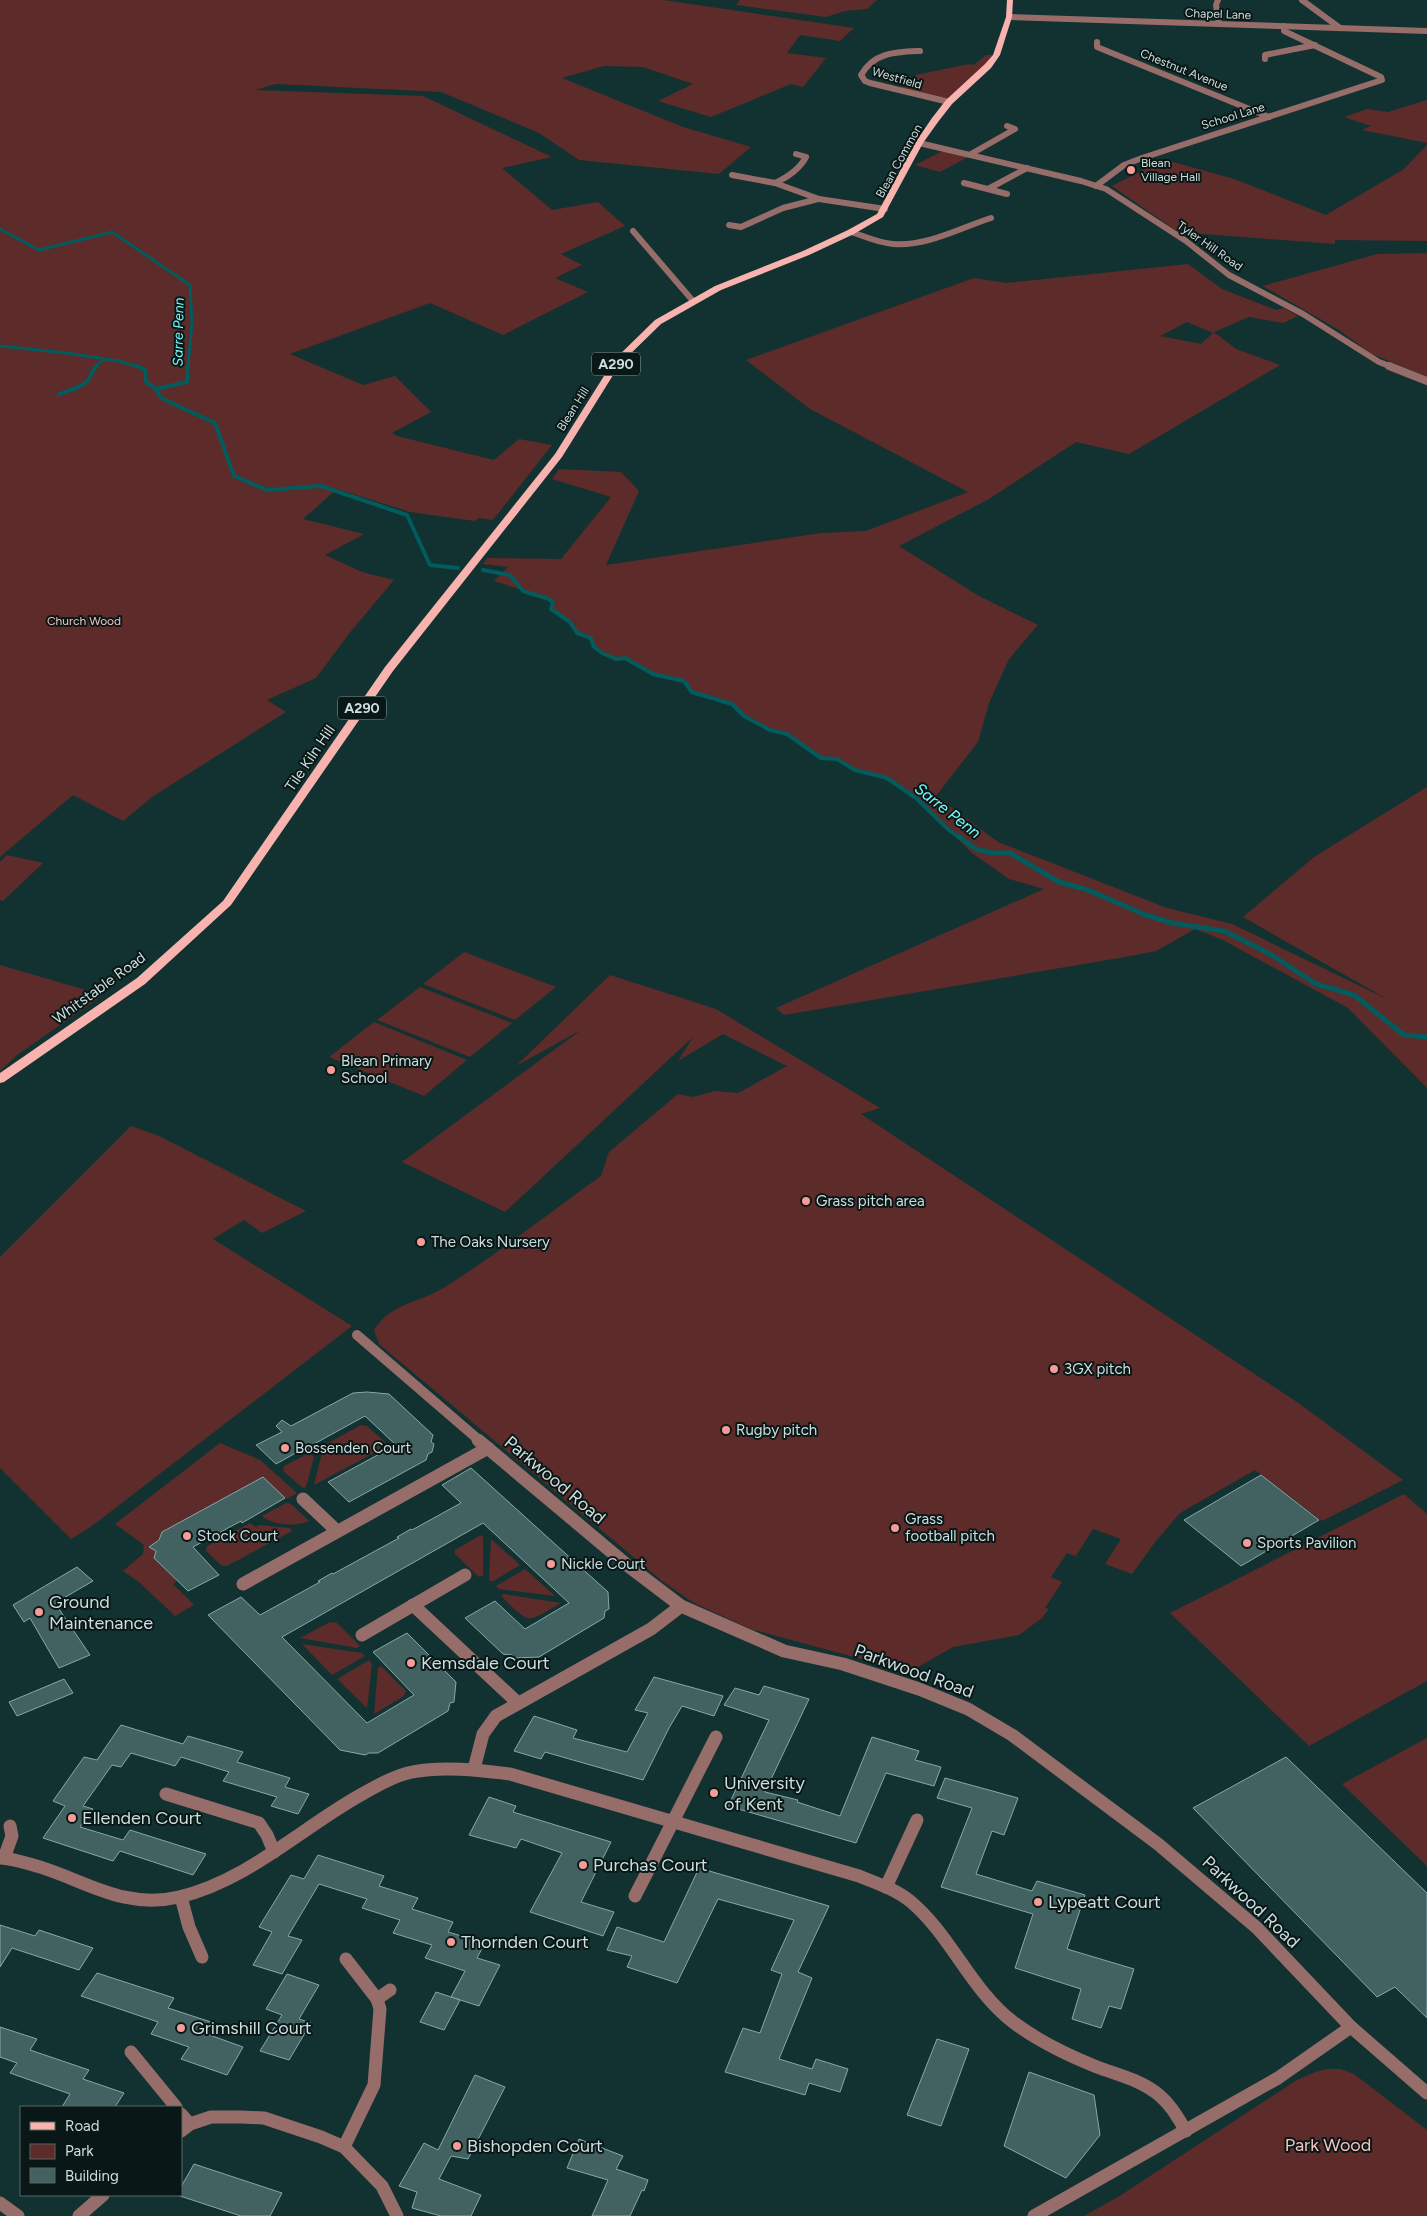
<svg xmlns="http://www.w3.org/2000/svg" width="1427" height="2216" viewBox="0 0 1427 2216" font-family="Figtree,sans-serif">
<style>
.green{fill:#5d2b29;fill-rule:evenodd}
.lines{fill:none;stroke-linecap:round;stroke-linejoin:round}
.stream-far2{stroke:#025b5c;stroke-width:3}
.stream-far1{stroke:#025b5c;stroke-width:4}
.stream{stroke:#025b5c;stroke-width:5}
.building{fill:#426161;stroke:#87a8a8}
.street-far3{stroke:#976d6a;stroke-width:6}
.street-far2{stroke:#976d6a;stroke-width:8}
.street-far1{stroke:#976d6a;stroke-width:10}
.street{stroke:#976d6a;stroke-width:13}
.primary{fill:#f9b3ae;fill-rule:evenodd}
.poi-dot{fill:#f59c96;stroke:#0a1717;stroke-width:2}
.labels{text-anchor:middle;stroke-width:4;stroke-linejoin:round;paint-order:stroke}
.far-street-label{font-size:12px;fill:#cddede;stroke:#0a1717}
.far-poi-label{font-size:12px;fill:#cddede;stroke:#0a1717;text-anchor:start}
.far-park-label{font-size:12px;fill:#f6c2be;stroke:#0a1717}
.far-water-label{font-size:14px;font-style:italic;fill:#72fdfd;stroke:#0a1717}
.shield{fill:#0a1717;stroke:#92a2a2;stroke-width:1}
.shield-label{font-size:14px;font-weight:bold;fill:#cddede}
.street-label{font-size:15px;fill:#cddede;stroke:#0a1717}
.poi-label{font-size:15px;fill:#cddede;stroke:#0a1717;text-anchor:start}
.water-label{font-size:16px;font-style:italic;fill:#72fdfd;stroke:#0a1717}
.near-street-label{font-size:18px;fill:#cddede;stroke:#0a1717}
.near-poi-label{font-size:18px;fill:#cddede;stroke:#0a1717;text-anchor:start}
.near-park-label{font-size:18px;fill:#f6c2be;stroke:#0a1717}
</style>
<rect width="100%" height="100%" fill="#123232"/>
<g class="green">
<polygon points="0,0 663,0 854,28 840,41 800,35 787,53 826,58 803,87 791,84 711,117 658,101 693,84 643,67 604,66 562,78 683,127 751,147 719,174 579,160 539,133 441,92 276,84 255,90 423,96 552,157 502,168 552,210 598,202 625,226 561,254 582,265 555,278 588,292 503,335 430,303 290,354 363,385 395,376 431,412 392,433 397,436 494,460 519,439 552,445 493,520 479,518 475,521 410,512 337,489 303,519 364,534 325,555 362,572 394,580 348,635 316,678 267,700 286,712 152,797 123,821 73,795 0,857"/>
<polygon points="740,0 877,0 867,9 845,11 826,17 736,5"/>
<polygon points="986,55 996,55 949,102 895,90 914,81 916,75 969,64 974,65"/>
<polygon points="1427,100 1427,143 1362,130 1371,126 1344,117 1367,109 1388,112"/>
<polygon points="1427,145 1427,241 1335,240 1335,244 1178,232 1112,186 1149,167 1156,169 1173,162 1234,179 1326,215 1404,169"/>
<polygon points="945,150 970,156 940,172 915,165"/>
<polygon points="1427,253 1427,377 1370,353 1339,330 1263,286 1377,254"/>
<path d="M 1188,264 L 1222,289 L 1276,310 L 1284,308 L 1298,316 L 1283,323 L 1249,317 L 1214,332 L 1236,349 L 1280,365 L 1129,454 L 1076,442 L 989,499 L 899,546 L 979,596 L 1038,625 L 1009,659 L 989,703 L 978,742 L 936,796 L 998,842 L 1167,908 L 1232,924 L 1387,999 L 1243,917 L 1314,857 L 1427,787 L 1427,1088 L 1348,1008 L 1223,940 L 1195,929 L 1156,951 L 1125,957 L 784,1015 L 776,1008 L 1044,889 L 1009,879 L 972,853 L 916,798 L 887,778 L 855,770 L 837,759 L 821,758 L 795,741 L 787,734 L 770,730 L 744,716 L 732,704 L 692,692 L 684,681 L 653,674 L 625,658 L 616,659 L 602,653 L 594,647 L 591,638 L 577,633 C 574,620 560,617 551,609 L 553,603 L 549,599 L 494,581 L 508,567 L 483,564 L 487,558 L 561,559 L 611,497 L 552,479 L 559,469 L 621,472 L 639,491 L 606,565 L 821,533 L 866,531 L 968,492 L 810,409 L 746,360 L 974,278 L 1006,283 ZM 1187,322 L 1213,333 L 1201,344 L 1160,336 Z"/>
<polygon points="7,855 43,863 3,901 0,900 0,862"/>
<polygon points="464,952 556,987 515,1020 423,984"/>
<polygon points="0,965 103,995 17,1055 0,1071"/>
<path d="M 610,975 L 716,1009 L 880,1108 L 861,1114 L 1297,1402 L 1403,1480 L 1322,1521 L 1255,1470 L 1180,1513 L 1156,1541 L 1132,1574 L 1105,1564 L 1121,1539 L 1093,1529 L 1076,1556 L 1067,1553 L 1051,1577 L 1062,1582 L 1045,1608 L 1049,1609 L 1042,1618 L 1019,1635 L 953,1647 L 909,1672 L 751,1629 L 694,1603 L 662,1581 L 379,1344 L 374,1330 C 392,1302 420,1303 445,1287 C 499,1253 549,1213 601,1176 L 609,1152 L 678,1094 L 693,1097 L 715,1091 L 738,1093 L 787,1066 L 723,1034 L 678,1061 L 693,1037 L 505,1212 L 402,1162 L 581,1030 L 516,1066 Z"/>
<polygon points="420,987 512,1023 470,1057 377,1020"/>
<polygon points="374,1022 467,1060 424,1096 329,1057"/>
<polygon points="131,1126 159,1136 306,1211 262,1233 244,1220 213,1239 352,1326 92,1526 71,1539 0,1468 0,1257"/>
<polygon points="361,1425 367,1426 385,1442 385,1447 314,1485 322,1453 325,1451 321,1447"/>
<polygon points="220,1443 260,1460 297,1493 287,1499 263,1478 162,1532 153,1549 156,1551 154,1558 177,1581 173,1584 194,1605 175,1616 139,1582 123,1571 143,1554 144,1545 115,1524"/>
<polygon points="309,1453 314,1457 306,1487 303,1488 283,1471 284,1466"/>
<polygon points="1404,1494 1427,1514 1427,1681 1309,1746 1170,1613"/>
<path d="M 286,1503 L 291,1504 L 309,1521 C 298,1527 271,1525 262,1516 Z"/>
<polygon points="250,1523 256,1527 259,1525 290,1528 292,1531 227,1566 222,1566 206,1551 207,1546"/>
<polygon points="481,1535 483,1537 483,1575 479,1577 455,1554 455,1550"/>
<polygon points="491,1539 520,1565 492,1582 489,1580"/>
<polygon points="525,1569 555,1596 499,1589 496,1586"/>
<path d="M 504,1594 L 561,1603 C 524,1624 532,1625 501,1596 Z"/>
<polygon points="330,1622 337,1623 360,1646 357,1648 300,1638"/>
<polygon points="302,1644 362,1653 365,1656 332,1675"/>
<polygon points="369,1660 372,1664 367,1708 337,1679"/>
<polygon points="381,1666 406,1691 404,1696 374,1714 378,1668"/>
<polygon points="1427,1738 1427,1866 1342,1784"/>
<polygon points="1327,2069 1341,2069 1354,2074 1427,2130 1427,2216 1084,2216 1118,2197 1297,2080 1315,2072"/>
</g>
<g class="lines">
<g class="stream-far2">
<polyline points="0,229 39,250 112,232 190,285 192,323 188,367"/>
<polyline points="0,346 67,353 118,361 139,367"/>
<polyline points="95,367 104,359"/>
</g>
<g class="stream-far1">
<polyline points="137,366 145,370 146,382 156,389"/>
<polyline points="156,389 187,382 188,366"/>
<polyline points="156,389 161,398 215,423 234,476 267,490 321,486 407,515 430,565 458,568"/>
<path d="M 59,394 C 67,391 84,387 89,379 C 92,374 91,371 97,366"/>
<polyline points="483,570 510,575 523,591 549,599 553,603 551,609 570,622 577,633 591,638 594,647 602,653 616,659 625,658 653,674 684,681 692,692 732,704 744,716 770,730 787,734 821,758 837,759 855,770 887,778 916,798 949,830 960,838"/>
</g>
<polyline class="stream" points="958,836 976,849 992,853 1010,853 1059,882 1088,890 1143,914 1172,923 1224,931 1270,954 1316,984 1354,995 1404,1035 1427,1037"/>
</g>
<g class="building">
<polygon points="367,1392 389,1394 433,1435 431,1442 434,1444 432,1452 428,1454 426,1460 349,1502 328,1482 396,1445 365,1416 314,1444 316,1445 303,1452 301,1450 276,1464 256,1445 282,1432 276,1426 282,1420 291,1426 353,1393"/>
<polygon points="471,1468 608,1592 609,1609 605,1611 604,1618 539,1657 515,1658 512,1655 503,1654 465,1618 495,1601 525,1629 569,1603 483,1523 282,1637 367,1723 414,1695 373,1652 407,1633 456,1682 454,1702 450,1703 448,1711 378,1753 369,1753 365,1755 340,1750 208,1615 241,1597 260,1615 320,1582 318,1581 332,1573 333,1574 399,1538 397,1537 411,1529 412,1530 461,1503 442,1485"/>
<polygon points="1261,1475 1319,1520 1241,1566 1184,1520"/>
<polygon points="263,1477 285,1498 242,1523 241,1521 193,1547 219,1575 188,1591 154,1558 156,1551 149,1547 159,1540 162,1532"/>
<polygon points="77,1567 93,1581 55,1603 90,1655 59,1668 30,1618 24,1622 13,1605"/>
<polygon points="654,1677 723,1696 714,1716 682,1706 669,1728 643,1780 545,1752 541,1759 514,1751 534,1716 577,1730 573,1738 627,1752 648,1713 635,1710"/>
<polygon points="64,1679 73,1693 17,1716 9,1702"/>
<polygon points="764,1686 809,1699 765,1792 798,1800 797,1802 840,1816 872,1737 919,1751 915,1760 941,1767 934,1786 886,1773 856,1843 728,1806 769,1720 724,1705 735,1688 759,1695"/>
<polygon points="121,1725 183,1744 188,1736 243,1752 237,1762 290,1778 285,1787 309,1794 298,1814 271,1806 277,1797 223,1781 229,1772 181,1757 175,1766 131,1753 121,1767 112,1765 83,1806 93,1809 80,1827 123,1840 130,1830 206,1854 193,1875 120,1851 113,1861 43,1838 65,1806 53,1801 84,1757 97,1760"/>
<polygon points="1286,1757 1427,1893 1427,2018 1395,1987 1377,1997 1193,1808"/>
<polygon points="945,1778 1018,1798 1004,1835 992,1831 976,1874 1032,1891 1037,1881 1085,1895 1067,1949 1134,1969 1121,2009 1109,2006 1101,2028 1072,2019 1081,1989 1015,1968 1033,1914 941,1887 972,1808 937,1798"/>
<polygon points="489,1797 516,1806 513,1812 611,1842 581,1902 614,1912 603,1936 530,1912 562,1853 521,1839 516,1848 469,1835"/>
<polygon points="318,1855 384,1876 379,1886 418,1898 412,1909 453,1922 448,1932 485,1943 477,1958 500,1965 479,2006 451,1997 465,1971 425,1958 432,1945 393,1933 400,1920 362,1908 367,1899 319,1884 288,1936 302,1940 282,1974 253,1965 272,1932 259,1927 291,1875 304,1879"/>
<polygon points="699,1868 829,1906 798,1972 812,1978 779,2059 812,2069 816,2059 848,2069 840,2092 809,2083 805,2095 725,2072 743,2028 760,2033 782,1974 771,1970 794,1920 718,1899 677,1983 627,1967 632,1956 607,1950 617,1927 664,1942"/>
<polygon points="0,1925 35,1936 39,1930 93,1948 79,1970 12,1948 0,1967"/>
<polygon points="97,1973 174,1998 168,2008 211,2022 204,2033 243,2047 227,2075 181,2059 189,2047 151,2034 158,2022 81,1996"/>
<polygon points="287,1974 319,1985 299,2019 311,2023 289,2060 260,2051 282,2015 266,2009"/>
<polygon points="436,1992 460,2000 444,2030 420,2022"/>
<polygon points="0,2027 37,2039 30,2050 89,2070 83,2079 124,2093 115,2107 62,2107 70,2094 10,2073 17,2063 0,2057"/>
<polygon points="937,2039 969,2049 941,2126 907,2115"/>
<polygon points="1029,2072 1094,2095 1100,2135 1066,2178 1004,2146"/>
<polygon points="475,2075 505,2087 468,2159 451,2156 439,2179 481,2195 471,2216 441,2216 412,2208 417,2192 399,2186 424,2143 438,2150"/>
<polygon points="579,2139 623,2156 616,2169 648,2180 644,2191 642,2190 630,2216 592,2216 608,2180 567,2168"/>
<polygon points="194,2164 282,2193 270,2216 241,2216 177,2195 181,2195 181,2187"/>
</g>
<g class="lines">
<g class="street-far3">
<polyline points="1218,0 1216,5 1219,24"/>
<polyline points="1302,0 1340,28"/>
<polyline points="1009,17 1427,31"/>
<polyline points="1097,42 1097,47 1269,117"/>
<path d="M 920,51 C 896,52 874,52 861,75 L 865,81 L 870,83 L 949,102"/>
<polyline points="1265,59 1265,55 1315,45"/>
<polyline points="919,143 1081,181 1106,189 1186,241 1229,275 1303,314 1379,362 1392,367"/>
<polyline points="971,154 1015,129 1007,126"/>
<polyline points="732,175 775,183 819,199 885,209"/>
<path d="M 775,183 C 788,177 799,170 806,157 L 796,154"/>
<polyline points="964,183 1007,194"/>
<polyline points="1096,186 1124,165 1142,158 1382,80 1381,77 1284,31 1284,26"/>
<polyline points="988,189 1027,168"/>
<polyline points="729,225 741,227 783,208 818,199"/>
<polyline points="633,231 693,301"/>
<path d="M 851,232 C 864,236 878,243 893,244 C 926,247 960,228 991,218"/>
</g>
<polyline class="street-far2" points="1389,366 1427,381"/>
<polyline class="street-far1" points="357,1335 480,1441"/>
<g class="street">
<polyline points="478,1440 627,1565 681,1606 784,1651 843,1664 919,1689 968,1709 1012,1735 1158,1844 1257,1928 1351,2027 1427,2093"/>
<polyline points="303,1499 337,1531"/>
<polyline points="243,1584 488,1448"/>
<polyline points="413,1605 518,1703"/>
<polyline points="362,1635 465,1575"/>
<polyline points="474,1769 483,1734 496,1716 651,1629 681,1606"/>
<polyline points="166,1794 259,1823 267,1835 274,1852"/>
<path d="M 0,1858 C 9,1858 18,1861 26,1863 C 80,1876 120,1911 179,1897 C 246,1881 298,1831 357,1797 C 373,1788 393,1776 412,1772 C 443,1766 478,1770 510,1774 L 859,1876 C 876,1883 895,1889 910,1901 C 951,1935 970,1989 1013,2022 C 1038,2041 1067,2055 1097,2067 C 1118,2075 1141,2080 1159,2095 C 1171,2105 1178,2118 1186,2131"/>
<polyline points="4,1858 12,1836 10,1826"/>
<polyline points="886,1887 917,1820"/>
<polyline points="635,1896 716,1737"/>
<polyline points="181,1897 189,1927 202,1957"/>
<polyline points="377,1999 390,1990"/>
<polyline points="131,2052 176,2107"/>
<polyline points="181,2114 190,2124"/>
<polyline points="181,2131 190,2124 211,2117 241,2117 264,2118 321,2137 344,2147 382,2186 397,2216"/>
<polyline points="344,2147 374,2085 380,2009 377,1999 346,1959"/>
<polyline points="0,2203 18,2216"/>
<polyline points="79,2216 103,2195"/>
<polyline points="1034,2216 1278,2078 1351,2027"/>
</g>
<polygon class="primary" points="1007,0 1013,0 1012,17 1000,55 991,68 952,104 938,122 923,143 883,217 854,234 809,255 721,290 661,324 620,364 562,457 393,671 231,905 145,984 4,1082 0,1083 0,1073 137,978 223,901 385,667 555,454 614,360 655,320 715,286 803,251 848,230 877,214 915,143 932,118 946,100 985,64 993,55 1006,17"/>
</g>
<g class="poi-dot">
<circle cx="1131" cy="170" r="5"/>
<circle cx="331" cy="1070" r="5"/>
<circle cx="806" cy="1201" r="5"/>
<circle cx="421" cy="1242" r="5"/>
<circle cx="1054" cy="1369" r="5"/>
<circle cx="726" cy="1430" r="5"/>
<circle cx="285" cy="1448" r="5"/>
<circle cx="895" cy="1528" r="5"/>
<circle cx="187" cy="1536" r="5"/>
<circle cx="1247" cy="1543" r="5"/>
<circle cx="551" cy="1564" r="5"/>
<circle cx="39" cy="1612" r="5"/>
<circle cx="411" cy="1663" r="5"/>
<circle cx="714" cy="1793" r="5"/>
<circle cx="72" cy="1818" r="5"/>
<circle cx="583" cy="1865" r="5"/>
<circle cx="1038" cy="1902" r="5"/>
<circle cx="451" cy="1942" r="5"/>
<circle cx="181" cy="2028" r="5"/>
<circle cx="457" cy="2146" r="5"/>
</g>
<g class="labels">
<g class="far-street-label">
<text transform="translate(1218 14) rotate(2)" y="4">Chapel Lane</text>
<text transform="translate(1184 70) rotate(22)" y="4">Chestnut Avenue</text>
<text transform="translate(897 78) rotate(16)" y="4">Westfield</text>
<text transform="translate(1233 116) rotate(-17)" y="4">School Lane</text>
<text transform="translate(899 161) rotate(-61)" y="4">Blean Common</text>
<text transform="translate(1210 246) rotate(35)" y="4">Tyler Hill Road</text>
<text transform="translate(573 409) rotate(-58)" y="4">Blean Hill</text>
</g>
<g class="far-poi-label">
<text x="1141" y="167">Blean<tspan x="1141" dy="14">Village Hall</tspan></text>
</g>
<g class="far-park-label">
<text x="84" y="625">Church Wood</text>
</g>
<g class="far-water-label">
<text transform="translate(178 332) rotate(-89)" y="5">Sarre Penn</text>
</g>
<g class="shield">
<rect x="592" y="352.5" width="48" height="23" rx="4"/>
<rect x="338" y="696.5" width="48" height="23" rx="4"/>
</g>
<g class="shield-label">
<text x="616" y="369">A290</text>
<text x="362" y="713">A290</text>
</g>
<g class="street-label">
<text transform="translate(310 758) rotate(-56)" y="5">Tile Kiln Hill</text>
<text transform="translate(99 988) rotate(-36)" y="5">Whitstable Road</text>
</g>
<g class="poi-label">
<text x="341" y="1066">Blean Primary<tspan x="341" dy="17">School</tspan></text>
<text x="816" y="1206">Grass pitch area</text>
<text x="431" y="1247">The Oaks Nursery</text>
<text x="1064" y="1374">3GX pitch</text>
<text x="736" y="1435">Rugby pitch</text>
<text x="295" y="1453">Bossenden Court</text>
<text x="905" y="1524">Grass<tspan x="905" dy="17">football pitch</tspan></text>
<text x="197" y="1541">Stock Court</text>
<text x="1257" y="1548">Sports Pavilion</text>
<text x="561" y="1569">Nickle Court</text>
</g>
<g class="water-label">
<text transform="translate(948 810) rotate(38)" y="6">Sarre Penn</text>
</g>
<g class="near-street-label">
<text transform="translate(555 1480) rotate(40)" y="6">Parkwood Road</text>
<text transform="translate(914 1671) rotate(20)" y="6">Parkwood Road</text>
<text transform="translate(1251 1902) rotate(43)" y="6">Parkwood Road</text>
</g>
<g class="near-poi-label">
<text x="49" y="1608">Ground<tspan x="49" dy="21">Maintenance</tspan></text>
<text x="421" y="1669">Kemsdale Court</text>
<text x="724" y="1789">University<tspan x="724" dy="21">of Kent</tspan></text>
<text x="82" y="1824">Ellenden Court</text>
<text x="593" y="1871">Purchas Court</text>
<text x="1048" y="1908">Lypeatt Court</text>
<text x="461" y="1948">Thornden Court</text>
<text x="191" y="2034">Grimshill Court</text>
<text x="467" y="2152">Bishopden Court</text>
</g>
<g class="near-park-label">
<text x="1328" y="2151">Park Wood</text>
</g>
</g>
<rect x="20" y="2106" width="162" height="90" fill="#0a1717" stroke="#586767"/>
<rect x="30" y="2122" width="25" height="8" fill="#f9b3ae" stroke="#586767"/>
<text x="65" y="2131" font-size="15" fill="#cddede">Road</text>
<rect x="30" y="2144" width="25" height="15" fill="#5d2b29" stroke="#586767"/>
<text x="65" y="2156" font-size="15" fill="#cddede">Park</text>
<rect x="30" y="2168" width="25" height="15" fill="#426161" stroke="#586767"/>
<text x="65" y="2181" font-size="15" fill="#cddede">Building</text>
</svg>
